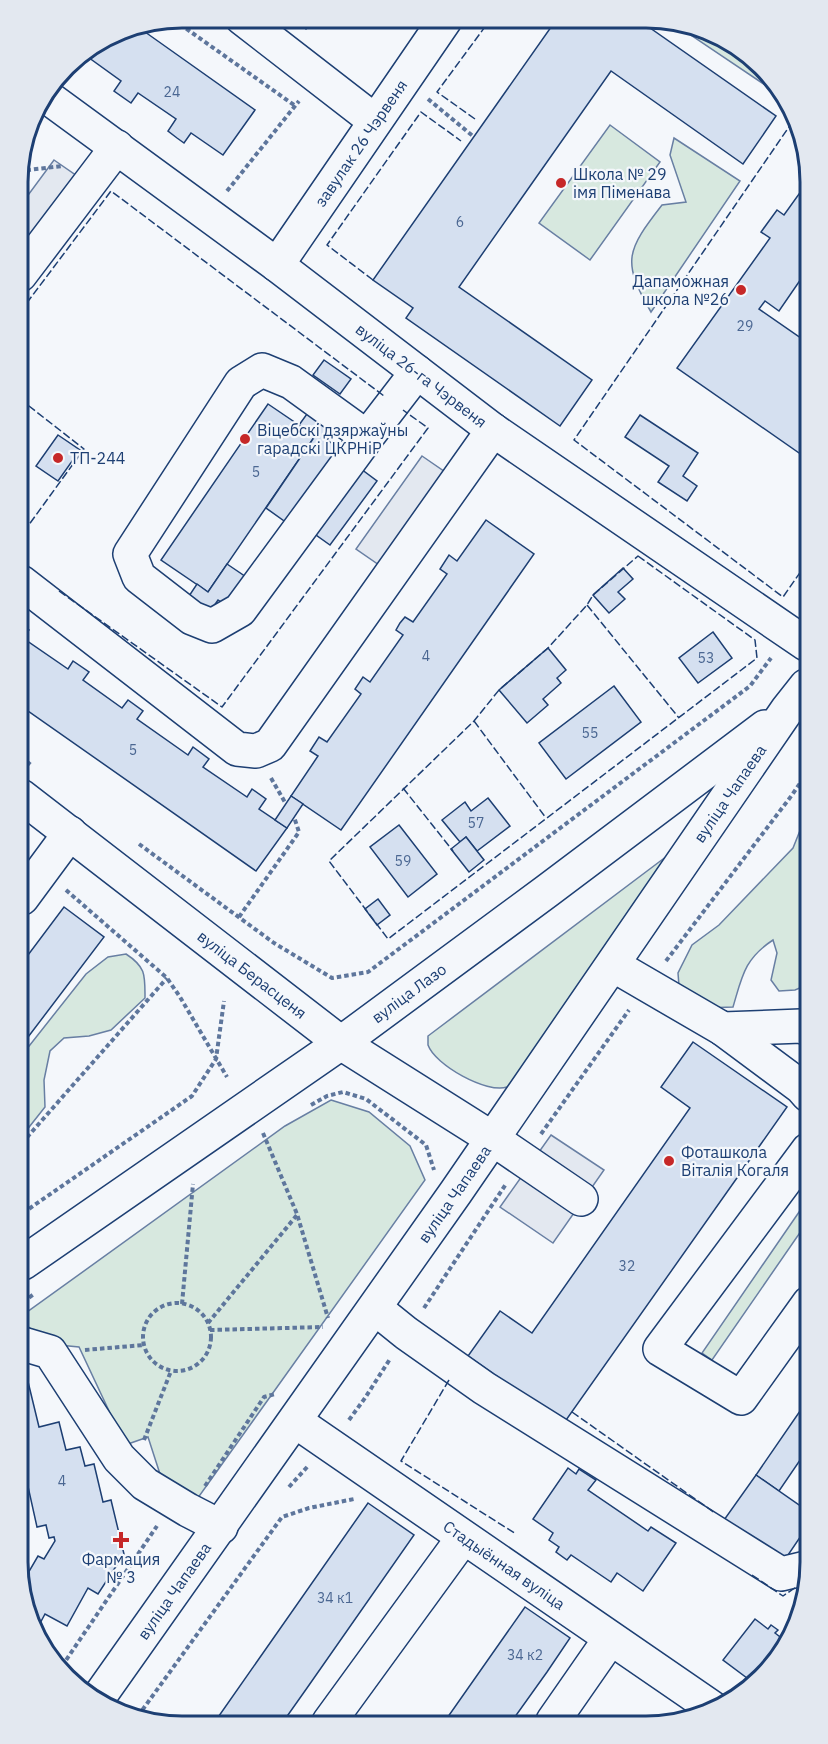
<svg xmlns="http://www.w3.org/2000/svg" width="828" height="1744" viewBox="0 0 828 1744" font-family="'IBM Plex Sans',sans-serif">
<style>
.green{fill:#d7e8df;stroke:#687fa3;stroke-width:1.5}
.parking{fill:#e3e8f0;stroke:#687fa3;stroke-width:1.5}
.building{fill:#d5e0f0;stroke:#1d3f73;stroke-width:1.5}
.lines{fill:none;stroke-linecap:round;stroke-linejoin:round}
.minor-casing{stroke:#1d3f73;stroke-width:36}
.path{stroke:#5e769c;stroke-width:4;stroke-dasharray:4.5 3;stroke-linecap:butt}
.minor{stroke:#f4f7fb;stroke-width:33}
.fence{stroke:#1d3f73;stroke-width:1.5;stroke-dasharray:8 3;stroke-linecap:butt}
.poi-dot{fill:#c62828;stroke:#f4f7fb;stroke-width:2}
.labels{text-anchor:middle;stroke-width:4.5;stroke-linejoin:round;paint-order:stroke}
.number-label{font-size:14px;fill:#4b6792}
.street-label{font-size:16px;fill:#1d3f73;stroke:#f4f7fb}
.poi-label{font-size:16px;fill:#1d3f73;stroke:#f4f7fb;text-anchor:start}
.rim{fill:none;stroke:#1d3f73;stroke-width:3}
</style>
<rect width="100%" height="100%" fill="#f4f7fb"/>
<g class="green">
<polygon points="670,21 677,21 754,59 774,91"/>
<polygon points="610,125 660,162 590,260 539,223"/>
<path d="M 674,138 L 740,181 L 651,312 C 621,261 627,250 662,205 L 686,202 L 670,155 Z"/>
<path d="M 807,813 L 807,985 L 795,990 L 779,991 L 771,980 L 777,953 L 773,940 C 744,959 742,977 733,1007 L 705,1008 L 679,986 L 678,973 L 692,945 L 719,925 L 793,848 Z"/>
<path d="M 671,853 L 522,1076 C 518,1079 512,1085 507,1087 C 487,1094 435,1065 428,1045 C 428,1044 428,1037 428,1036 Z"/>
<path d="M 126,954 C 146,967 145,975 145,998 L 111,1030 L 89,1036 L 64,1038 L 50,1051 L 44,1080 L 45,1107 L 22,1136 L 22,1055 L 86,974 L 108,957 Z"/>
<polygon points="331,1100 369,1112 410,1146 425,1180 195,1502 160,1474 148,1437 125,1445 79,1347 48,1344 23,1322 23,1315 285,1126"/>
<polygon points="808,1199 808,1221 712,1360 702,1353"/>
</g>
<g class="parking">
<polygon points="54,160 77,176 31,239 20,230 20,206"/>
<polygon points="422,456 448,474 382,567 356,549"/>
<polygon points="551,1135 604,1170 553,1243 500,1207"/>
</g>
<g class="building">
<polygon points="291,19 324,19 320,25 312,19 306,29"/>
<polygon points="556,20 610,21 613,23 614,21 640,21 776,116 743,164 611,71 459,287 592,380 560,426 406,318 413,308 373,280"/>
<polygon points="138,27 255,110 223,155 191,133 184,143 177,138 168,131 176,119 138,93 131,103 114,91 121,81 85,55 78,65 72,61 120,30"/>
<polygon points="804,187 805,277 803,276 779,311 765,301 759,309 805,341 805,451 802,455 677,368 770,238 761,232 777,210 784,215"/>
<polygon points="324,360 351,379 340,394 313,375"/>
<polygon points="268,404 315,436 208,592 161,560"/>
<polygon points="312,407 338,425 327,440 339,448 287,523 266,508 315,436 299,425"/>
<polygon points="640,415 698,453 683,476 697,486 687,501 658,482 669,466 625,437"/>
<polygon points="58,435 80,450 58,481 36,466"/>
<polygon points="357,466 377,481 330,545 309,530"/>
<polygon points="486,520 534,554 341,830 291,796 318,756 310,751 319,737 327,742 361,694 355,689 363,677 370,682 403,635 396,630 400,623 405,617 413,622 447,574 440,569 449,555 457,561"/>
<polygon points="227,564 249,579 230,608 218,600 209,613 187,599 197,584 208,592"/>
<polygon points="623,568 633,579 618,592 625,599 609,613 593,595"/>
<polygon points="21,625 29,630 23,638 68,669 73,661 89,672 83,680 122,708 128,700 143,711 137,719 188,755 193,747 209,759 203,767 247,797 252,789 266,799 259,809 287,828 256,871 21,706"/>
<polygon points="713,632 732,658 698,683 679,658"/>
<polygon points="548,648 566,670 557,678 561,683 543,699 548,705 527,723 499,690"/>
<polygon points="614,686 641,722 566,779 539,743"/>
<polygon points="291,796 303,804 287,828 275,820"/>
<polygon points="488,798 510,826 477,851 466,837 460,842 442,820 465,802 471,811"/>
<polygon points="399,825 437,874 408,897 370,847"/>
<polygon points="466,837 484,860 469,872 451,849"/>
<polygon points="378,899 390,915 377,925 365,909"/>
<polygon points="64,907 104,937 22,1045 22,963"/>
<polygon points="693,1042 787,1107 564,1423 468,1356 500,1311 532,1333 690,1108 661,1087"/>
<polygon points="23,1361 39,1427 59,1422 66,1450 80,1447 85,1466 94,1464 103,1502 111,1500 124,1554 98,1594 88,1588 67,1626 45,1614 38,1627 24,1604 24,1573 27,1575 38,1556 44,1559 55,1541 54,1537 49,1538 46,1525 37,1527 23,1464"/>
<polygon points="809,1398 809,1447 779,1491 756,1475"/>
<polygon points="568,1468 576,1474 579,1469 596,1480 588,1490 648,1531 651,1527 676,1543 643,1591 617,1573 611,1582 571,1555 567,1560 556,1552 559,1547 549,1540 553,1533 533,1519"/>
<polygon points="756,1475 809,1512 809,1524 784,1561 724,1520"/>
<polygon points="368,1503 414,1535 307,1688 283,1722 214,1723"/>
<polygon points="525,1607 570,1638 547,1672 512,1721 445,1721"/>
<polygon points="755,1619 768,1629 771,1625 778,1630 775,1633 784,1640 778,1650 780,1651 776,1662 772,1665 766,1661 751,1681 723,1660"/>
</g>
<g class="lines">
<g class="minor-casing">
<g id="minor">
<polyline points="242,18 375,121"/>
<path id="s1" d="M 46,96 L 277,265 L 493,430 L 806,644"/>
<path id="s2" d="M 277,265 L 445,20"/>
<polyline points="20,275 117,147"/>
<polyline points="367,437 291,382 262,370 241,383 130,554 139,577 192,618 212,626 240,610 367,437 417,372"/>
<polyline points="21,582 237,749 256,751 270,745 493,430"/>
<path id="s3" d="M 21,796 L 341,1043 L 493,1139 L 581,1199"/>
<polyline points="22,898 70,833"/>
<polyline points="613,965 723,1029 801,1026 808,1029"/>
<polyline points="723,1029 801,1087 808,1095"/>
<polyline points="808,1150 660,1349 741,1398 809,1303"/>
<path id="s4" d="M 23,1263 L 341,1043 L 547,891 L 765,727"/>
<polyline points="375,1308 406,1333 484,1388 781,1574 810,1567"/>
<polyline points="23,1344 50,1352 119,1458 145,1484 188,1510 221,1527"/>
<path id="s5" d="M 295,1421 L 714,1709"/>
<path id="s6" d="M 99,1697 L 456,1192 L 787,710 L 806,686"/>
<polyline points="553,1721 610,1639"/>
<polyline points="329,1722 463,1538"/>
</g>
</g>
<g class="path">
<polyline points="174,20 294,105"/>
<polyline points="428,99 474,137"/>
<polyline points="19,171 63,166"/>
<polyline points="227,191 299,101"/>
<polyline points="21,757 31,765"/>
<polyline points="271,778 286,804"/>
<polyline points="139,844 274,943 332,978 368,972 750,686 771,658"/>
<polyline points="66,890 167,978 180,997 227,1077"/>
<polyline points="239,917 299,832 294,817"/>
<polyline points="666,961 792,795 807,773"/>
<polyline points="311,1105 327,1096 343,1092 366,1099 426,1145 434,1170"/>
<polyline points="263,1133 297,1214 328,1318"/>
<polyline points="541,1134 629,1010"/>
<polyline points="22,1143 167,978"/>
<polyline points="23,1213 192,1096 216,1059 224,1001"/>
<polyline points="23,1302 34,1294"/>
<circle cx="177" cy="1337" r="34"/>
<polyline points="182,1304 193,1184"/>
<polyline points="424,1308 506,1184"/>
<polyline points="208,1323 297,1215"/>
<polyline points="210,1330 323,1327"/>
<polyline points="85,1350 144,1345"/>
<polyline points="349,1420 365,1398 390,1359"/>
<polyline points="144,1440 171,1371"/>
<polyline points="205,1486 264,1397 275,1394"/>
<polyline points="289,1487 308,1466"/>
<polyline points="62,1666 157,1526"/>
<polyline points="138,1716 282,1517 309,1508 354,1499"/>
</g>
<use href="#minor" class="minor"/>
<g class="fence">
<polyline points="475,119 437,92 490,20"/>
<polyline points="793,121 574,440 783,597 806,564"/>
<polyline points="373,280 327,245 421,112 461,141"/>
<polyline points="20,312 111,191 384,396"/>
<polyline points="20,399 84,449 20,537"/>
<polygon points="638,556 755,640 757,658 388,939 329,861 474,721 499,690 548,648 587,605 593,595"/>
<polyline points="59,591 222,707 428,428 403,410"/>
<polyline points="587,605 679,718"/>
<polyline points="474,721 546,818"/>
<polyline points="403,788 453,851"/>
<polyline points="449,1380 401,1461 516,1534"/>
<polyline points="572,1412 715,1513"/>
<polyline points="752,1575 783,1596 799,1585"/>
</g>
</g>
<g class="poi-dot">
<circle cx="561" cy="183" r="6"/>
<circle cx="741" cy="290" r="6"/>
<circle cx="245" cy="439" r="6"/>
<circle cx="58" cy="458" r="6"/>
<circle cx="669" cy="1161" r="6"/>
<path d="M118 1531h6v6h6v6h-6v6h-6v-6h-6v-6h6z"/>
</g>
<g class="labels">
<g class="number-label">
<text x="172" y="97">24</text>
<text x="460" y="227">6</text>
<text x="745" y="331">29</text>
<text x="256" y="477">5</text>
<text x="426" y="661">4</text>
<text x="706" y="663">53</text>
<text x="590" y="738">55</text>
<text x="133" y="755">5</text>
<text x="476" y="828">57</text>
<text x="403" y="866">59</text>
<text x="627" y="1271">32</text>
<text x="62" y="1486">4</text>
<text x="335" y="1603">34 к1</text>
<text x="525" y="1660">34 к2</text>
</g>
<g class="street-label">
<text dy="6" stroke="none"><textPath href="#s2" startOffset="148">завулак 26 Чэрвеня</textPath></text>
<text dy="6" stroke="none"><textPath href="#s1" startOffset="468">вуліца 26-га Чэрвеня</textPath></text>
<text dy="6" stroke="none"><textPath href="#s6" startOffset="1102">вуліца Чапаева</textPath></text>
<text dy="6" stroke="none"><textPath href="#s3" startOffset="292">вуліца Берасценя</textPath></text>
<text dy="6" stroke="none"><textPath href="#s4" startOffset="471">вуліца Лазо</textPath></text>
<text dy="6" stroke="none"><textPath href="#s6" startOffset="616">вуліца Чапаева</textPath></text>
<text dy="6" stroke="none"><textPath href="#s5" startOffset="254">Стадыённая вуліца</textPath></text>
<text dy="6" stroke="none"><textPath href="#s6" startOffset="130">вуліца Чапаева</textPath></text>
</g>
<g class="poi-label">
<text x="573" y="180">Школа № 29<tspan x="573" dy="18">імя Піменава</tspan></text>
<text x="729" y="287" text-anchor="end">Дапаможная<tspan x="729" dy="18">школа №26</tspan></text>
<text x="257" y="436">Віцебскі дзяржаўны<tspan x="257" dy="18">гарадскі ЦКРНіР</tspan></text>
<text x="70" y="464">ТП-244</text>
<text x="681" y="1158">Фоташкола<tspan x="681" dy="18">Віталія Когаля</tspan></text>
<text x="121" y="1565" text-anchor="middle">Фармация<tspan x="121" dy="18">№ 3</tspan></text>
</g>
</g>
<path d="M0 0H828V1744H0ZM182 28H646A154 154 0 0 1 800 182V1562A154 154 0 0 1 646 1716H182A154 154 0 0 1 28 1562V182A154 154 0 0 1 182 28Z" fill="#e3e8f0" fill-rule="evenodd"/>
<path class="rim" d="M182 28H646A154 154 0 0 1 800 182V1562A154 154 0 0 1 646 1716H182A154 154 0 0 1 28 1562V182A154 154 0 0 1 182 28Z"/>
</svg>
